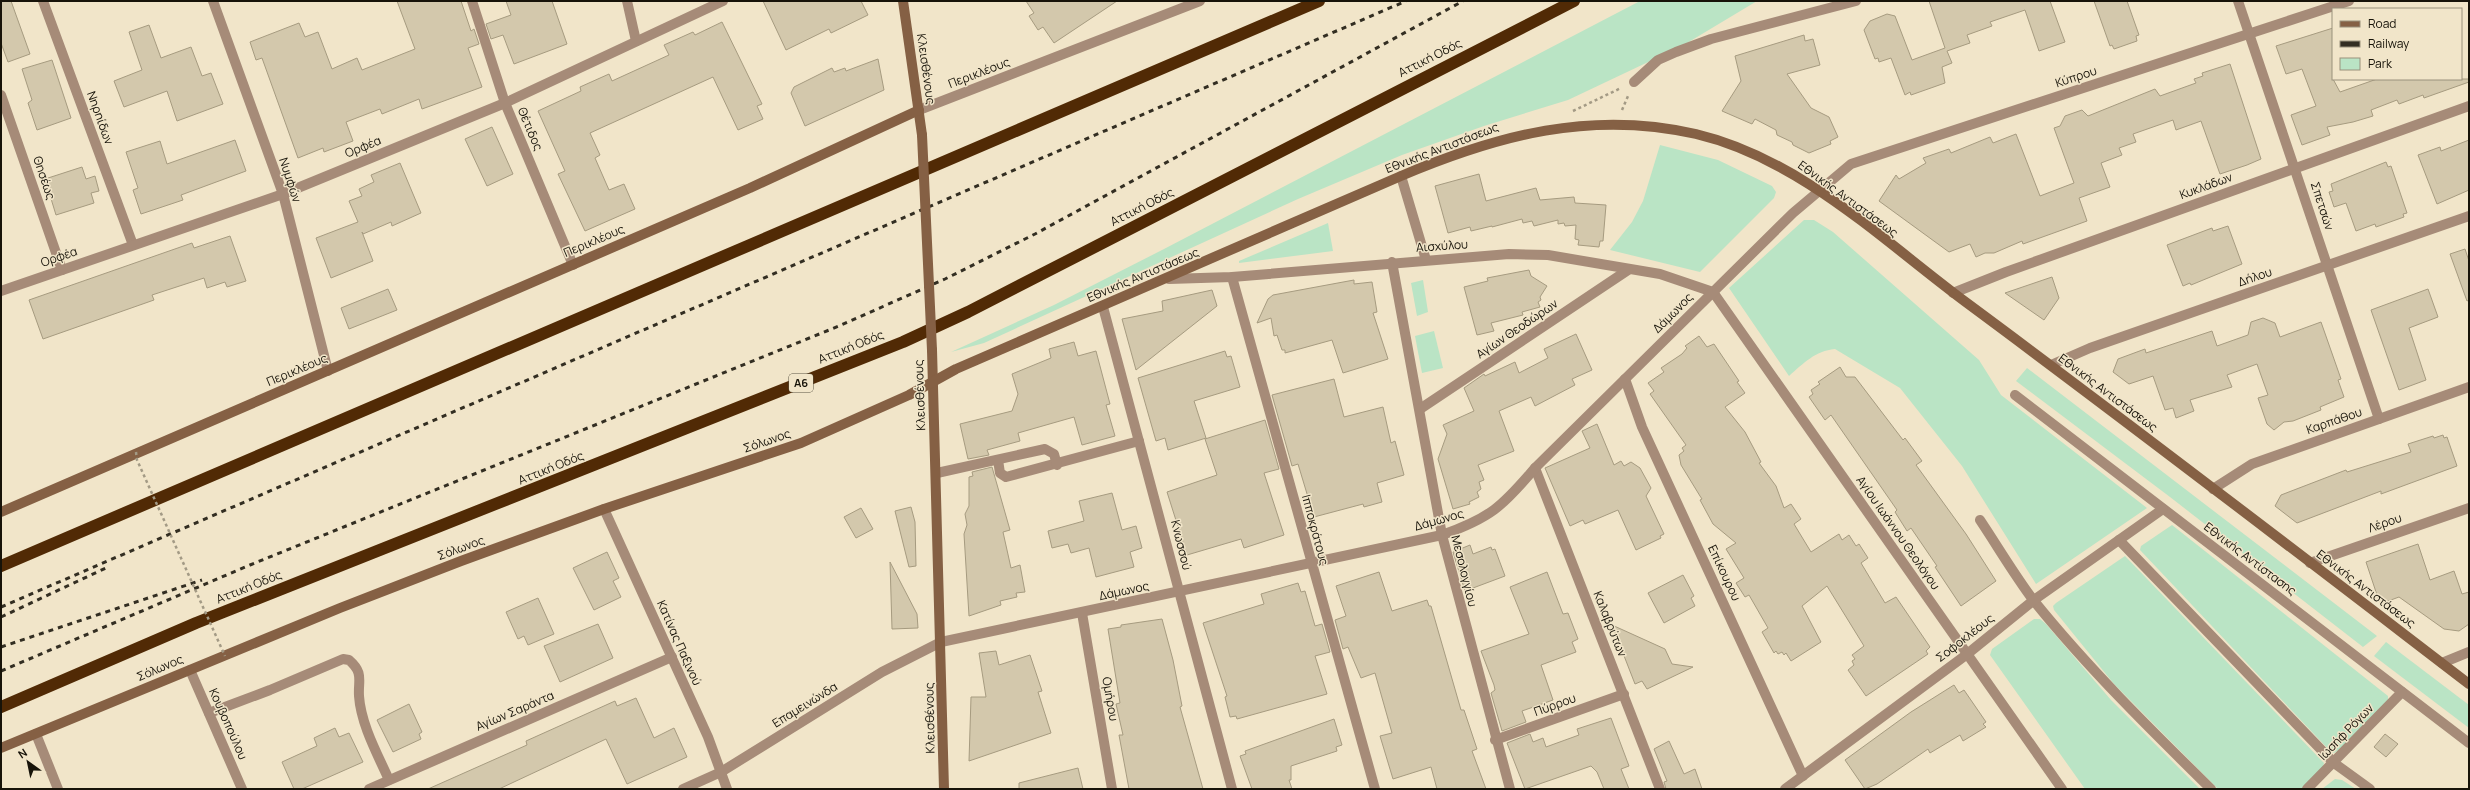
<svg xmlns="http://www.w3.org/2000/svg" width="2470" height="790" viewBox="0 0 2470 790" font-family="Manrope,sans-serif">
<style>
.green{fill:#bae4c5}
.building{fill:#d3c8ac;stroke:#a69b80}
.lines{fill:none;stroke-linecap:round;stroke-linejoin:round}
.path{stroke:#a39a85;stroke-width:2.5;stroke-dasharray:3 3;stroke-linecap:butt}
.street{stroke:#a68b78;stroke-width:10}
.secondary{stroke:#856044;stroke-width:10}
.highway{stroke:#512a05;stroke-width:12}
.rail{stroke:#332e22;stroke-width:3;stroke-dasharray:5 5;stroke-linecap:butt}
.path-bridge{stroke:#a39a85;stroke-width:2.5;stroke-dasharray:3 3;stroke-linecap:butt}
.secondary-bridge{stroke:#856044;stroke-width:10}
.labels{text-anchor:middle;stroke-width:3;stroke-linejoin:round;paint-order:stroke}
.shield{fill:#f1e5c9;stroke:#585243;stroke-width:1}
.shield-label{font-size:11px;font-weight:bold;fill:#171309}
.street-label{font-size:12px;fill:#171309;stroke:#f1e5c9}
</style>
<rect width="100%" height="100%" fill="#f1e5c9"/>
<g class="green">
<polygon points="1640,1 1757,1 1682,46 1568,100 1484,126 1402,155 1298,199 984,343 951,352 1054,305 1164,249"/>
<polygon points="1660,145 1718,160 1772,186 1776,192 1774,198 1700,272 1610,250 1632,222 1643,201"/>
<path d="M 1804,220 L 1814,220 L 1833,232 L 1979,360 L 2001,395 L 2147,508 L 2036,584 L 1962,466 L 1900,388 L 1835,349 C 1815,351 1804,363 1789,376 L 1729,288 Z"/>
<polygon points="1328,223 1333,251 1239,263 1239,261"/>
<polygon points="1423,280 1428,312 1417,316 1411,283"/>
<polygon points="1434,331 1443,368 1422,373 1415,336"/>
<polygon points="2027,368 2377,636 2363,647 2170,497 2016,381"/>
<polygon points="2172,525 2388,696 2388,700 2339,750 2334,753 2330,751 2140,550 2141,546"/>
<polygon points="2125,556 2324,763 2323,767 2301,789 2218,789 2114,684 2054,610 2053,606 2056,603"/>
<polygon points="2034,619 2040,619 2046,624 2111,700 2200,789 2085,789 1990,655 1992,649"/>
<polygon points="2386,642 2469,705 2469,728 2374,656"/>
<polygon points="2335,779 2342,780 2356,789 2322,789"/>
</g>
<g class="building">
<polygon points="1,1 11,1 30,54 8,62 1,43"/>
<polygon points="397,1 461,1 471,31 474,29 479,44 468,48 482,87 422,109 419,99 382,114 380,109 346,122 353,141 324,152 323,148 298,158 262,58 256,60 250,42 299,23 305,37 318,32 332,69 357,58 362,70 415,49"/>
<polygon points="506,1 552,1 567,44 514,64 503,35 491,39 486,24 511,15"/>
<polygon points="763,1 861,1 868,15 831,33 829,29 786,50"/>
<polygon points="1026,1 1117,1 1054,43 1043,27 1038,30 1029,16 1034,13"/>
<polygon points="1929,1 2050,1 2065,42 2039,51 2025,10 1990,22 1992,26 1967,35 1970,43 1947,51 1952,63 1942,67 1945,83 1911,95 1910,92 1905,95 1891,58 1879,62 1878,58 1875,59 1864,30 1870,21 1887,14 1895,16 1912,60 1945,48"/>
<polygon points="2094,1 2127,1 2139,35 2136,36 2137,41 2114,49 2112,45 2110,46"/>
<polygon points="722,22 762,104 757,106 763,119 738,130 713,77 590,133 600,155 595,158 609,190 624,184 635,209 585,231 558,174 565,171 538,111 581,91 580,87 609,74 612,81 669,55 664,45 693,32 695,35"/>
<polygon points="149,25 161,58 191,47 202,76 211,73 223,104 177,121 167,91 124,107 114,81 142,70 129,32"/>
<polygon points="2333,28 2333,79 2340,92 2377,79 2469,79 2469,82 2424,98 2423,95 2399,104 2397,100 2371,110 2373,116 2353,122 2327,127 2330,135 2302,145 2291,115 2316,106 2302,69 2286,74 2276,46"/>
<polygon points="1804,35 1805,41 1813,39 1820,65 1787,74 1811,108 1829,117 1838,137 1830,141 1831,144 1809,153 1793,145 1792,142 1777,135 1776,130 1755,119 1752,124 1722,111 1741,81 1735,56"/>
<polygon points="878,59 884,90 805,126 791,93 794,87 832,68 834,72 845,68 846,71"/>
<polygon points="52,60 71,118 37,130 28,103 32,100 22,69"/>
<polygon points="2230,64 2261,159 2247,165 2220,174 2201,121 2176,130 2173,120 2133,134 2136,142 2119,148 2122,155 2101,163 2110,187 2079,198 2087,221 2023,244 2022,241 1994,253 1985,253 1976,257 1970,244 1949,252 1879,201 1896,175 1899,179 1926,163 1923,158 1949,149 1951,153 1990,137 1993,143 2016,134 2040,196 2074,183 2054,128 2060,126 2065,116 2082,110 2088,116 2155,89 2160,96 2196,83 2194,79 2203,76 2202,73"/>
<polygon points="492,127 513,174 487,186 465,139"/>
<polygon points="235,140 246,171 181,195 183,200 141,214 133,190 138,188 126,152 160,141 167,164"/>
<polygon points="2469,140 2469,190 2437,204 2418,155 2440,147 2441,151"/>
<polygon points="2386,162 2388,167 2391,166 2407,213 2403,214 2404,217 2376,227 2375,224 2356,231 2346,203 2334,207 2329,192 2333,191 2331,184"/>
<polygon points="400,163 421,213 392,226 391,222 363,234 362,232 373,261 331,278 316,238 358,222 349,201 362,196 359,189 374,182 371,175"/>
<polygon points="82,167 86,179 95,176 99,191 91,193 94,203 56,215 45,179"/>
<polygon points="1479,174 1486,201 1536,188 1540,200 1574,197 1575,203 1606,205 1603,241 1600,241 1599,247 1578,245 1579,240 1575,239 1576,225 1565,226 1564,223 1558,224 1558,220 1534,226 1532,221 1523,223 1522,219 1492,227 1492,226 1471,231 1470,227 1448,233 1435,186"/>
<polygon points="2228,226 2242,264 2191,285 2190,283 2183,286 2167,245 2212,228 2213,231"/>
<polygon points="230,236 246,281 227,287 225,282 207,288 204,278 152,295 154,300 43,339 29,300 192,243 194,248"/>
<polygon points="2465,249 2469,261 2469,300 2467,301 2450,254"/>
<polygon points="1529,270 1531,276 1547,286 1540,297 1541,300 1538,302 1540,307 1522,312 1523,315 1491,323 1494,331 1477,335 1464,287 1488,281 1487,278"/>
<polygon points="2052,277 2059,298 2044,320 2005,293"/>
<polygon points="1354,280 1354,284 1372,282 1377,312 1373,313 1388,359 1343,373 1332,340 1285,353 1285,350 1282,350 1277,335 1274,336 1271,318 1257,323 1268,299 1273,295"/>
<polygon points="388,289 397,310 349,329 341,308"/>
<polygon points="2428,289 2438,317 2409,328 2426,380 2399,390 2371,310"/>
<polygon points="1212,290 1217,306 1136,370 1122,319 1163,311 1162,301"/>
<polygon points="2263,318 2275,323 2280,337 2321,322 2341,379 2338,380 2344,397 2320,407 2321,410 2293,421 2284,422 2274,430 2267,424 2258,398 2268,395 2257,364 2227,375 2232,387 2190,400 2194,411 2176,418 2173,408 2165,410 2153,376 2129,384 2113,372 2118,359 2145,349 2146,353 2212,331 2217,346 2248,335 2251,322"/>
<polygon points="1576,334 1592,370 1572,379 1575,385 1535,406 1531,397 1499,411 1514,451 1478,465 1484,480 1479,482 1481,489 1477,492 1479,497 1469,502 1470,504 1453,509 1438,459 1447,434 1443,425 1474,411 1464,388 1484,374 1485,376 1515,362 1519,373 1548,358 1544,349"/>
<polygon points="1699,336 1707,347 1714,344 1739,381 1737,382 1745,393 1725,407 1745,432 1761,462 1759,463 1776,486 1784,508 1791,504 1801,519 1794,524 1811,552 1839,534 1842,540 1849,535 1856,546 1859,544 1868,558 1861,563 1885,603 1896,597 1930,647 1926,651 1928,654 1866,696 1848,670 1854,665 1852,661 1855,659 1852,655 1864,646 1827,586 1802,606 1821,642 1791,661 1786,653 1784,655 1782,652 1778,654 1776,651 1774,653 1762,632 1768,628 1749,595 1745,597 1736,583 1744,578 1726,549 1736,543 1713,524 1700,500 1702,499 1700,496 1681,465 1679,455 1684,451 1682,448 1686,445 1650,394 1654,391 1648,383 1664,372 1661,368 1682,354 1687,348 1685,346"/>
<polygon points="1074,342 1078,356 1096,351 1110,404 1106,405 1115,436 1082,445 1074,417 1018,433 1020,441 987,450 989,455 968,459 960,424 1012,411 1018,394 1012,374 1051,358 1049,349"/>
<polygon points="1225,351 1227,357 1231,356 1240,387 1194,401 1206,438 1168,450 1165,438 1156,441 1138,378"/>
<polygon points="1840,367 1846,377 1855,377 1903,440 1905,438 1922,461 1916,465 1966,534 1996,581 1961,606 1935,567 1937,566 1911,528 1907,531 1895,512 1897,510 1831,415 1825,420 1809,397 1813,394 1811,390 1820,384 1818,382"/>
<polygon points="1334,379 1344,417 1383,407 1391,443 1395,441 1404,475 1377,483 1382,502 1364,507 1363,504 1314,517 1298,464 1292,466 1272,395"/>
<polygon points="1265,420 1279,469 1264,473 1284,535 1244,548 1241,539 1187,555 1167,492 1217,475 1205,439"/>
<polygon points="1597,424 1614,465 1621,461 1624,466 1631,462 1640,468 1651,488 1646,496 1664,534 1660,536 1661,538 1636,550 1618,510 1585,524 1583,520 1570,526 1545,468 1590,448 1582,431"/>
<polygon points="2443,435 2444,438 2447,437 2457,466 2381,494 2381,491 2297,523 2275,506 2281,495 2346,470 2347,472 2411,452 2408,444 2433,436 2434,438"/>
<polygon points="992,467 1010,530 1003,532 1011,568 1020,565 1025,592 1016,593 1017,597 1000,601 1001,605 969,616 964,534 967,525 965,514 969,506 969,477 973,476 972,472"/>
<polygon points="1112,493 1122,530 1136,526 1142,548 1130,552 1134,567 1096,577 1089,548 1071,553 1068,544 1052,548 1048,531 1084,521 1079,501"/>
<polygon points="911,507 915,522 916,566 909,567 895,511"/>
<polygon points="861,508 873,529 856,538 844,517"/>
<polygon points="2418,544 2430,580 2454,571 2462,594 2469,592 2469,624 2459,631 2444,629 2399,597 2380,604 2366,562"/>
<polygon points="1470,545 1473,554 1491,547 1492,550 1495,549 1505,576 1465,591 1453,552"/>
<polygon points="607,552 619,578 613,581 621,597 594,610 573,568"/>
<polygon points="890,562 917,614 918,628 892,629"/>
<polygon points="1379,572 1392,611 1427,600 1429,606 1431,606 1461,710 1464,710 1477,749 1472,751 1486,789 1437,789 1431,767 1393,779 1380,736 1392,733 1375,673 1361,678 1348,647 1343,649 1335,620 1346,616 1336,586"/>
<polygon points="1547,572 1563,614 1568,613 1578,639 1572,642 1576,652 1541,665 1553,700 1522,711 1526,722 1502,731 1491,693 1495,690 1494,685 1481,651 1529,634 1510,587"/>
<polygon points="1683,575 1694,596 1691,598 1695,606 1664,623 1648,593"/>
<polygon points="1298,583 1301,592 1305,591 1315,626 1322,624 1330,652 1315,656 1327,694 1237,719 1236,716 1230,717 1225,697 1227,696 1203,623 1264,604 1261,594"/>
<polygon points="538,598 554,634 528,645 524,636 518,639 506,612"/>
<polygon points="1162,619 1173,660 1182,706 1180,707 1203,789 1129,789 1119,735 1123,735 1116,704 1120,703 1108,629 1121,627 1121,625"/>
<polygon points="598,624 613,658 560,682 544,646"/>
<polygon points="1612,625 1665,649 1672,664 1693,667 1647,689 1642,681 1635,684"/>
<polygon points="996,651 999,665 1030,655 1042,691 1038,692 1051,733 969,761 971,697 986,697 979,653"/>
<polygon points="1954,685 1959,693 1964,690 1986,722 1983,724 1986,727 1963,741 1960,735 1930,753 1928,749 1877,784 1865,789 1845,760 1911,712"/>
<polygon points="636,698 654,738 674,728 687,757 627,784 606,739 499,789 428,789 527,745 526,741 615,701 617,706"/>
<polygon points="409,704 422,732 419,734 421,739 393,752 377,720"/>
<polygon points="1611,718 1629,766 1621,769 1629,789 1604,789 1597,772 1591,766 1525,789 1507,743 1530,734 1533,742 1543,738 1546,747 1579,735 1577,729"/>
<polygon points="1334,719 1342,745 1336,747 1337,751 1291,766 1291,780 1289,780 1292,789 1252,789 1240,756 1246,754 1245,751"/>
<polygon points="335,728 339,737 349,733 363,762 302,789 294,789 282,762 317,746 314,738"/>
<polygon points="2385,734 2398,744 2386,757 2374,747"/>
<polygon points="1669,741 1684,774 1695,769 1702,789 1666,789 1664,782 1667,781 1654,749"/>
<polygon points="1078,768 1083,789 1019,789 1019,783"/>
</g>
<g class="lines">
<g class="path">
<polyline points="1622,110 1628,96"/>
<polyline points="1573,111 1621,88"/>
</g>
<g class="street">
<polyline points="43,1 133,245"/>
<polyline points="213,1 283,194 328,371"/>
<polyline points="472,1 505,103 573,265"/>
<polyline points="627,1 636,41"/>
<polyline points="2238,1 2379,419"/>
<polyline points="1634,82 1658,60 1676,52 1711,39 1856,1"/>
<polyline points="1,95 62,270"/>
<polyline points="919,110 1200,1"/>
<polyline points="1401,176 1426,260"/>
<polyline points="1392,262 1442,535 1510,789"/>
<polyline points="1232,277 1375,789"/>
<polyline points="1169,279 1232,277 1509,254 1548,255 1660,274 1713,292"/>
<polyline points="1,291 283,194 505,103 723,1"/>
<polyline points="1713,292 2062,789"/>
<polyline points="1953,293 2006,272 2469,106"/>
<polyline points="1103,307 1232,789"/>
<polyline points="2051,365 2090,348 2469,216"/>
<polyline points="1625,379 1642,427 1803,776"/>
<polyline points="2015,395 2469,743"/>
<polyline points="1420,409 1628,270"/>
<polyline points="998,460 1000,473 1006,477 1139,441"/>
<polyline points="1535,468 1660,789"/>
<polyline points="937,473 1045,449 1054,454 1057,465"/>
<polyline points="2213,489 2252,464 2469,387"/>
<polyline points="604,509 708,737 727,789"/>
<path d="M 1980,520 C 1998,547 2015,576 2034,601 C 2088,668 2150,729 2211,789"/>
<polyline points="2119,540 2334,763 2370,789"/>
<polyline points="2310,563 2469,508"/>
<polyline points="1082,613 1112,789"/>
<polyline points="2442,663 2469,652"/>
<polyline points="190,670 242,789"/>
<path d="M 209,713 L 270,690 L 343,659 L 349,660 C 364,673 358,680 359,696 C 361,725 378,755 389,780"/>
<polyline points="36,734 58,789"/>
<polyline points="1495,740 1624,694"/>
<polyline points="369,789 672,657"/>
<path d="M 683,789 L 721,772 L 882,672 L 941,642 L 1442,535 C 1490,518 1502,507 1535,468 L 1793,213 L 1851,164 L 2349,1"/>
<polyline points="1785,789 1966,655 2034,600 2163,509"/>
<polyline points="2307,789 2402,692"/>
</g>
<g class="secondary">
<polyline points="903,1 922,135"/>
<polyline points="932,350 944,789"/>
<polyline points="1,512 750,188 919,110"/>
<path d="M 1,748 L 340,608 L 461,561 L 604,509 L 801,443 L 909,395 L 956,369 L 1401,176 C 1498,135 1591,110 1696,134 C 1801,159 1882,240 1967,303 C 2136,428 2302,556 2469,684"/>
</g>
<g class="highway">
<polyline points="1,566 1319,1"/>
<polyline points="1,707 196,623 903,342 968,312 1574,1"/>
</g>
<g class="rail">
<polyline points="1,607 1406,1"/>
<polyline points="1,617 108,567"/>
<polyline points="1,647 202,580"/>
<polyline points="1,671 250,565 839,326 945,279 1035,234 1463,1"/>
</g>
<polyline class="path-bridge" points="136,452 137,460 225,656"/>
<polyline class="secondary-bridge" points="922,135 932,350"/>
</g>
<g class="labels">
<rect class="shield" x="789" y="374" width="24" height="18" rx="3"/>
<g class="shield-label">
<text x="801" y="387">Α6</text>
</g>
<g class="street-label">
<text transform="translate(1430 58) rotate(-27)" y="4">Αττική Οδός</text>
<text transform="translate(926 69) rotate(82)" y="4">Κλεισθένους</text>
<text transform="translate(979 73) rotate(-21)" y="4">Περικλέους</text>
<text transform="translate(2076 77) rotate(-18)" y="4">Κύπρου</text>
<text transform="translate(100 118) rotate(70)" y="4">Νηρηίδων</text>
<text transform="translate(530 129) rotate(67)" y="4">Θέτιδος</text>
<text transform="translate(363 147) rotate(-22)" y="4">Ορφέα</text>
<text transform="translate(1442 148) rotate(-21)" y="4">Εθνικής Αντιστάσεως</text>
<text transform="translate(44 178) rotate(71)" y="4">Θησέως</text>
<text transform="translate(290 180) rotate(72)" y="4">Νυμφών</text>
<text transform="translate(2206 186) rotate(-20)" y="4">Κυκλάδων</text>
<text transform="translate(1848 199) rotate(36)" y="4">Εθνικής Αντιστάσεως</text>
<text transform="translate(2322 206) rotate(72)" y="4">Σπετσών</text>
<text transform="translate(1142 207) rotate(-27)" y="4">Αττική Οδός</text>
<text transform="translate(594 241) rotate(-23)" y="4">Περικλέους</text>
<text transform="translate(1442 246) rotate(-4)" y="4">Αισχύλου</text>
<text transform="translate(59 257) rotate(-19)" y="4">Ορφέα</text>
<text transform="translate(1143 275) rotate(-23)" y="4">Εθνικής Αντιστάσεως</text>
<text transform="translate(2255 277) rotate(-19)" y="4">Δήλου</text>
<text transform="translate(1673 313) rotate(-45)" y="4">Δάμωνος</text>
<text transform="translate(1517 329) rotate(-34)" y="4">Αγίων Θεοδώρων</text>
<text transform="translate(851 347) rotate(-22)" y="4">Αττική Οδός</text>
<text transform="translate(297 370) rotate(-23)" y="4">Περικλέους</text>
<text transform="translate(2108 393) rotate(37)" y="4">Εθνικής Αντιστάσεως</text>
<text transform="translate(920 395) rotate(-92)" y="4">Κλεισθένους</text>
<text transform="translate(2334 421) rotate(-19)" y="4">Καρπάθου</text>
<text transform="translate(767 441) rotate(-19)" y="4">Σόλωνος</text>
<text transform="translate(551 468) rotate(-22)" y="4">Αττική Οδός</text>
<text transform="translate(1439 520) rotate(-16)" y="4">Δάμωνος</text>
<text transform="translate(2385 523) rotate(-19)" y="4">Λέρου</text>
<text transform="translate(1315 530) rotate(75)" y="4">Ιπποκράτους</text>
<text transform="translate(1898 533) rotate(55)" y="4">Αγίου Ιωάννου Θεολόγου</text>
<text transform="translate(1181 545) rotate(76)" y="4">Κνωσσού</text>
<text transform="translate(461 548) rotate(-20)" y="4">Σόλωνος</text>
<text transform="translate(2250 559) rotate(37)" y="4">Εθνικής Αντίστασης</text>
<text transform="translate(1464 571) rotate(76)" y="4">Μεσολογγίου</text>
<text transform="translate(1724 573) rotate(65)" y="4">Επίκουρου</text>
<text transform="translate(249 587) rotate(-22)" y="4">Αττική Οδός</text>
<text transform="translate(2366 589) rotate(37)" y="4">Εθνικής Αντιστάσεως</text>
<text transform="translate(1124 591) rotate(-12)" y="4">Δάμωνος</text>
<text transform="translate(1610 624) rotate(68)" y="4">Καλαβρύτων</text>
<text transform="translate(1965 638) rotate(-38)" y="4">Σοφοκλέους</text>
<text transform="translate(679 643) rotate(66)" y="4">Κατίνας Παξινού</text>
<text transform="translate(160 668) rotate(-23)" y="4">Σόλωνος</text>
<text transform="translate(1110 699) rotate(80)" y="4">Ομήρου</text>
<text transform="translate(805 705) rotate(-32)" y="4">Επαμεινώνδα</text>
<text transform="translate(1555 705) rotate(-20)" y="4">Πύρρου</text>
<text transform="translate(515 711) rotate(-23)" y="4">Αγίων Σαράντα</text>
<text transform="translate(930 718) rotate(-91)" y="4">Κλεισθένους</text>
<text transform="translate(228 724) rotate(66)" y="4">Κουβοπούλου</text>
<text transform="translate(2346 732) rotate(-46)" y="4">Ιωσήφ Ρόγων</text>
</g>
</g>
<rect width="2470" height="790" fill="none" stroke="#171309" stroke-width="4"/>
<rect x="2332" y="8" width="130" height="72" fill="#f1e5c9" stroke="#9a917c"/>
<rect x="2340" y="21" width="20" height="6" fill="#856044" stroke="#9a917c"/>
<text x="2368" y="28" font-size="12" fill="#171309">Road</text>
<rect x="2340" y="41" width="20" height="6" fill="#332e22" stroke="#9a917c"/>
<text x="2368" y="48" font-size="12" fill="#171309">Railway</text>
<rect x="2340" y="58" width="20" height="12" fill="#bae4c5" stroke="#9a917c"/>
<text x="2368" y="68" font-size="12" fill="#171309">Park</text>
<g transform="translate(28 762) rotate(327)" stroke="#f1e5c9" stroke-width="3" paint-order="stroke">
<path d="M0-3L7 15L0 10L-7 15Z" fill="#171309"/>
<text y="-6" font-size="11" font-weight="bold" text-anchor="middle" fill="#171309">N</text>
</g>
</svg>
